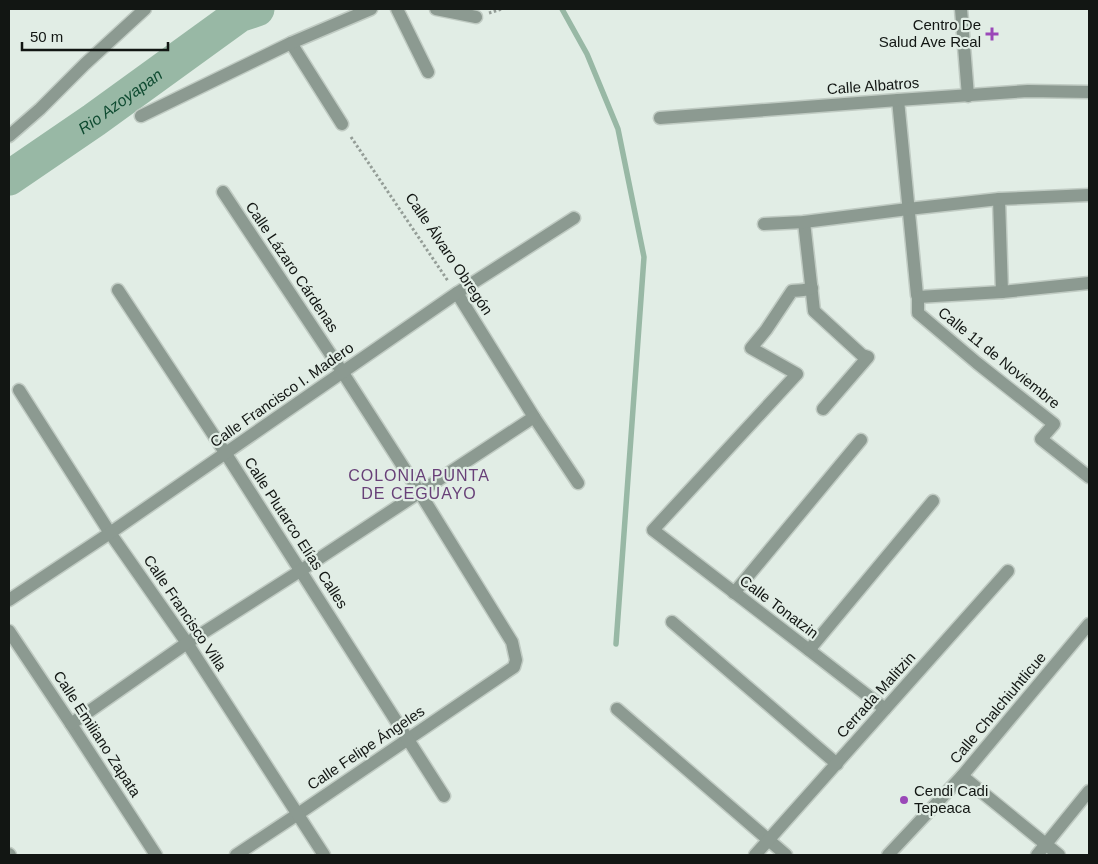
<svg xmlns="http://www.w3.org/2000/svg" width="1098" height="864" viewBox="0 0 1098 864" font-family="Helvetica,sans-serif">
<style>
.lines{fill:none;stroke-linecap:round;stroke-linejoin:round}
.stream{stroke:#98b8a5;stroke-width:5.5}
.river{stroke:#98b8a5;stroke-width:35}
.minor-casing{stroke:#c0cbc3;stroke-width:15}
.path{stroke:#949d97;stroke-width:3;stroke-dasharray:2.5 2.5;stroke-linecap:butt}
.minor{stroke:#8c9a91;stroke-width:12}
.poi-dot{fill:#9a48b8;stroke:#e1ede5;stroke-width:2}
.labels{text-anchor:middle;stroke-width:4.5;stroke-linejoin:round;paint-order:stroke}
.poi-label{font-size:15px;fill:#121613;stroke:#e1ede5;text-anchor:end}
.street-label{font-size:15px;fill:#121613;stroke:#e1ede5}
.water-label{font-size:16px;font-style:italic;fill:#0f4b31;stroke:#e1ede5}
.neighbourhood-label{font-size:16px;letter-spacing:1px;fill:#684078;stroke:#e1ede5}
</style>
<rect width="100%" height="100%" fill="#e1ede5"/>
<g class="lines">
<polyline class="stream" points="562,9 587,54 618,129 644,257 616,644"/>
<path class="river" id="s1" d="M 9,178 L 94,120 L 239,15 L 257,9"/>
<g class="minor-casing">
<g id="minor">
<polyline points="397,9 428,72"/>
<polyline points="436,9 476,17"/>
<polyline points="961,9 968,96"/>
<polyline points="291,43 342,124"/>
<polyline points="898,100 917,295 918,297 918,313 977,363 1054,424 1041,439 1089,477"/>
<polyline points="141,116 291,43 371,9"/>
<polyline points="660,118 898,100 1028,91 1089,92"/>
<polyline points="9,136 40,109 85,64 145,9"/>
<polyline points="223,192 343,373 420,493 512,642 516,660 514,667 298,814 236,855"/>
<polyline points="999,199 1002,292"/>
<polyline points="804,222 814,311 862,355 868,357 823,409"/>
<polyline points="764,224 804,222 908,209 999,199 1089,195"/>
<path d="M 812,288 C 805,291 799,290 792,291 L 766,330 L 751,348 L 797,374 L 653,530 L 809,650 L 885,709"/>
<polyline points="118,290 226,454 444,796"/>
<polyline points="457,293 534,417 578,483"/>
<polyline points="918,297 1002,292 1089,283"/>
<polyline points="19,390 110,533 187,643 324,855"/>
<polyline points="734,593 861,440"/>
<polyline points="9,600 110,533 457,293 574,218"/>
<polyline points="672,622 837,764"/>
<polyline points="9,631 71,724 156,855"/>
<polyline points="809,650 933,501"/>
<polyline points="617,709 786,855"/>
<polyline points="71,724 187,643 300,571 534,417"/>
<polyline points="962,776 1059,855"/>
<polyline points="9,854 10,855"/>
<polyline points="755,855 1008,571"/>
<polyline points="888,855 962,776 1089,624"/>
<polyline points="1037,855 1089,791"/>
</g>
</g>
<g class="path">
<polyline points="489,13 502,9"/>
<polyline points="351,137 448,281"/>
</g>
<use href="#minor" class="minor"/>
</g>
<g class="poi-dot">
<path d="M989.5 26.5h5v5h5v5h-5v5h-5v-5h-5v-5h5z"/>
<circle cx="904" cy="800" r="5"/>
</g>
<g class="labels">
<g class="poi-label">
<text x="981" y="30">Centro De<tspan x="981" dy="17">Salud Ave Real</tspan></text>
<text x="914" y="796" text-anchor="start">Cendi Cadi<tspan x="914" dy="17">Tepeaca</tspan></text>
</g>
<g class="street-label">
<text transform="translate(873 86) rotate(-4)" y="5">Calle Albatros</text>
<text transform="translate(449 254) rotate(56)" y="5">Calle Álvaro Obregón</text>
<text transform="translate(292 267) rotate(56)" y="5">Calle Lázaro Cárdenas</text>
<text transform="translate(999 358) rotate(39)" y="5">Calle 11 de Noviembre</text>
<text transform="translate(282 395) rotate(-35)" y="5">Calle Francisco I. Madero</text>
<text transform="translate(296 533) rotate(57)" y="5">Calle Plutarco Elías Calles</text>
<text transform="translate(779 607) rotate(37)" y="5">Calle Tonatzin</text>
<text transform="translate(185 613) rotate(56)" y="5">Calle Francisco Villa</text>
<text transform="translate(876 695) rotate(-48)" y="5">Cerrada Malitzin</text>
<text transform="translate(998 708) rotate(-50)" y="5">Calle Chalchiuhtlicue</text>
<text transform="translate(97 734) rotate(57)" y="5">Calle Emiliano Zapata</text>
<text transform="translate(366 748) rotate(-34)" y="5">Calle Felipe Ángeles</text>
</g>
<g class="water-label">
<text dy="6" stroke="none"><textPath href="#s1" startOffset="135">Rio Azoyapan</textPath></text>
</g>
<g class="neighbourhood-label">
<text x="419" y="481">COLONIA PUNTA<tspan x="419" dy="18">DE CEGUAYO</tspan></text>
</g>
</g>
<rect width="1098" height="864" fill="none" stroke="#121613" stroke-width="20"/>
<path d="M22 42v8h146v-8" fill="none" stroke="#121613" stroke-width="2.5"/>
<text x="30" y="42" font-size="15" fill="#121613" stroke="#e1ede5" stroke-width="4" paint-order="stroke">50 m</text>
</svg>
